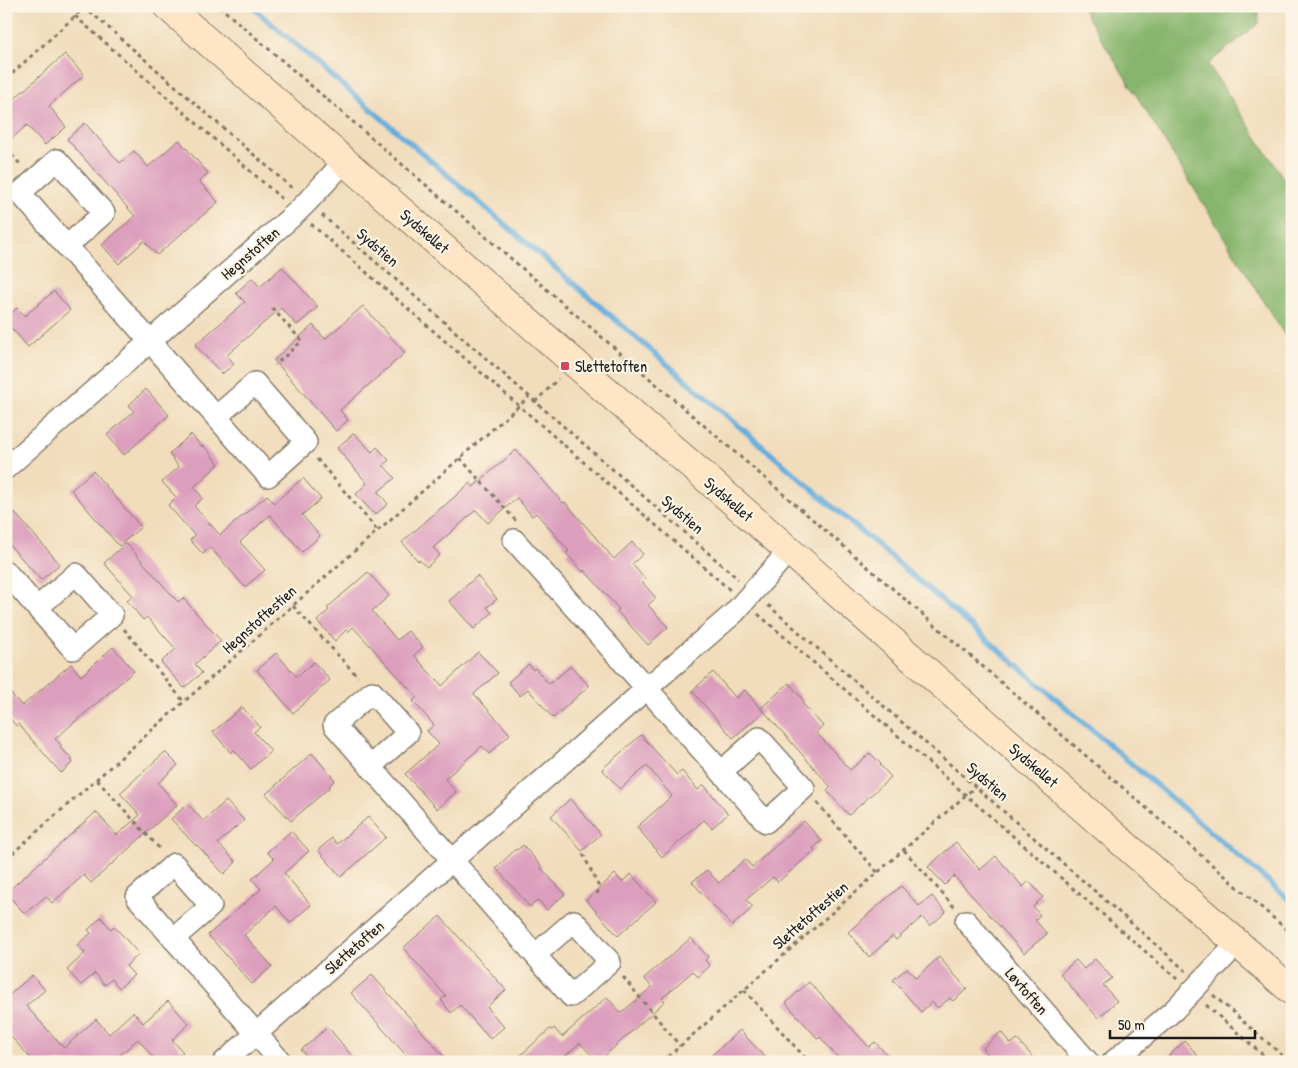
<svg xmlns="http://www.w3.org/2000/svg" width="1298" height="1068" viewBox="0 0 1298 1068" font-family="'Patrick Hand',sans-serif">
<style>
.forest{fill:#87b56d;stroke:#526844}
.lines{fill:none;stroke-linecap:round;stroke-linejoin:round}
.stream{stroke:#65addc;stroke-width:5.5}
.building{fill:#dc9ebd}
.street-casing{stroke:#867c6c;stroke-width:24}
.secondary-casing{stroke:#867c6c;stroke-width:30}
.path{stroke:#867c6c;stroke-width:3;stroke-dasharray:4 4;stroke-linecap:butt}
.street{stroke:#fff;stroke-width:21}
.secondary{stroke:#fee5c5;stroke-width:28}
.poi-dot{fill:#d1495b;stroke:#fcf5e5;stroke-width:2}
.labels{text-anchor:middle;stroke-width:4.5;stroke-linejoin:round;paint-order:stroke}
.street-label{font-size:16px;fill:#1c1c1c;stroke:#fcf5e5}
.poi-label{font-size:16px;fill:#1c1c1c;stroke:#fcf5e5;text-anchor:start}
</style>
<rect width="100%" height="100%" fill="#fcf5e5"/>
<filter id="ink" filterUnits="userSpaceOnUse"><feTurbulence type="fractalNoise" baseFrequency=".02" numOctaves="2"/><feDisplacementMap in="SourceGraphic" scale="10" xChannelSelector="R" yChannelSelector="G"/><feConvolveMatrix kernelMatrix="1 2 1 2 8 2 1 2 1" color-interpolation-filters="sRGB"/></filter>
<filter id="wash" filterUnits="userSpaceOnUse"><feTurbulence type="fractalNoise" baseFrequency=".0096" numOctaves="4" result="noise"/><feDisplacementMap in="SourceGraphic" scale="20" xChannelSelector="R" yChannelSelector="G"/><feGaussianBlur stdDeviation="1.12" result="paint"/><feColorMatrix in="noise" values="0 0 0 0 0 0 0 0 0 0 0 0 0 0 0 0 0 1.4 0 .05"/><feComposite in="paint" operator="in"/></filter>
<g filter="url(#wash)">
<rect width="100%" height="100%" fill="#f1dcbb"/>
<polygon class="forest" points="1081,6 1258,6 1259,23 1208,64 1292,191 1292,347"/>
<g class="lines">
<polyline class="stream" points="251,6 1292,902"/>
</g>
<g id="blocks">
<g class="building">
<polygon points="65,54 84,75 49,106 66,127 45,145 27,125 6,144 6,106"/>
<polygon points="85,123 120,163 134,151 148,167 179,140 208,173 199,181 218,202 157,255 144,241 119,264 102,245 135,216 67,139"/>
<polygon points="282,267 318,307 297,325 281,308 227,355 234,364 222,374 195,345 245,302 236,293 252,278 260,287"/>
<polygon points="54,291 70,310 28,347 6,322 6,318 17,308 25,316"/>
<polygon points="363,306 405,353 340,410 348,420 336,431 274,360 313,325 325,339"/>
<polygon points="146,389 169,415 124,455 107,435 134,411 129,405"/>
<polygon points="354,433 372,452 377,447 389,460 383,465 395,478 378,492 388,504 375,515 356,494 367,483 337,448"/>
<polygon points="191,434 202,447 203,445 219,464 194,487 203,498 194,506 220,535 267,495 274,503 303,478 321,499 302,515 320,536 302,552 270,515 240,542 265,570 245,587 210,547 203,554 190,540 195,536 168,505 176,497 162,482 179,467 169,454"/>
<polygon points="516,450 563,503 565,502 614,559 632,542 643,554 632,564 645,579 642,582 656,598 648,605 668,627 648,645 617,611 619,609 584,570 583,572 566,553 569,551 536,513 532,516 517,498 488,523 476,510 433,548 440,555 427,567 419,560 418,561 402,542 442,507 443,507 470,483 473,487"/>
<polygon points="93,471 141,527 119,546 71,490"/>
<polygon points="6,503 60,564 41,580 6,541"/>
<polygon points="126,543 178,602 183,598 221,641 195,664 202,673 184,688 161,662 176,649 147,617 143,620 127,601 133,596 104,563"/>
<polygon points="368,572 389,596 372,611 397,640 408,631 423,647 414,655 436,680 437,679 442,686 478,652 498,673 474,694 510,734 489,754 482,746 445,779 456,792 437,809 405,774 439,744 427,731 434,725 413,701 417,697 353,627 348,632 346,630 335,641 317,621 329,610 327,608"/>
<polygon points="477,576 497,599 487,607 492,613 474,629 449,601"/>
<polygon points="113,647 134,671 55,739 62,746 60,748 73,759 71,760 73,762 61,773 18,724 16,726 6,714 6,688 22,706 71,664 81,676"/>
<polygon points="276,653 297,677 314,662 330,680 293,713 257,670"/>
<polygon points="529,664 533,670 535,668 549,684 571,666 589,686 553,718 528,689 520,696 508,682"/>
<polygon points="713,672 736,698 745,690 763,712 733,738 692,691"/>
<polygon points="789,683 804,701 802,703 823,726 816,732 850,770 870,753 881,764 880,765 891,777 849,815 827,791 831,787 761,708"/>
<polygon points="242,707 260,727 254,732 271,751 251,769 234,750 231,753 213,732"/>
<polygon points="641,735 677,775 682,771 698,790 704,785 728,814 712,828 704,820 662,857 637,827 672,796 647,766 620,789 602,769"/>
<polygon points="165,752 178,765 158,783 177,805 91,883 84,875 52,903 46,896 25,914 6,893 96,812 117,835 140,815 120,793"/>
<polygon points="312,753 335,780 329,786 330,787 291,821 266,794"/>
<polygon points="570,799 601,834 582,851 551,816"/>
<polygon points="226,801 244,820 218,843 236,862 224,874 197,845 196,846 171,819 188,804 203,821"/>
<polygon points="368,817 386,837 341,877 318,850 332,838 337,844"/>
<polygon points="804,821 822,841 813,848 815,850 778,882 773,877 746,900 753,907 732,926 692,882 707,870 719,883 745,859 752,867"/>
<polygon points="291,831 309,851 284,873 311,905 290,923 276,906 244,935 272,966 252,984 208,935 261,889 252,879 274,859 267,852"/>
<polygon points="956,842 980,870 996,856 1023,887 1029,881 1043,897 1033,907 1040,915 1035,920 1047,934 1024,953 954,876 945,885 928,867"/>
<polygon points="523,845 542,867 541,868 565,894 547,910 538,900 530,907 496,868 516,849 517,850"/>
<polygon points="615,874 622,882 631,874 656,902 618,936 586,900"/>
<polygon points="901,886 919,906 932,896 946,912 930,926 922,917 896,940 893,936 869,957 848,932"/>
<polygon points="440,916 506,990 487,1007 504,1027 490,1039 460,1005 451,1013 441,1000 446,996 403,948"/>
<polygon points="101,917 111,929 114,926 139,954 126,966 134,975 119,988 112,979 105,985 95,973 81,985 67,970 85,953 77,945 91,933 88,930"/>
<polygon points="691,938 708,957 705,960 710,966 698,977 693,971 662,998 665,1001 598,1062 580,1043 558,1062 513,1062 550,1029 552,1030 554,1028 562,1037 607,997 621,1013 652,987 644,978"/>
<polygon points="939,957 967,989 953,1001 950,998 938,1008 932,1002 921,1012 893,980 907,968 916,978"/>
<polygon points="1095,959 1112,978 1103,985 1117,1001 1098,1018 1060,974 1076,960 1084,969"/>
<polygon points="32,975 45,990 26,1006 64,1048 96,1019 109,1034 133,1012 143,1023 168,1001 189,1024 172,1040 183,1052 172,1062 157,1062 138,1039 112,1062 34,1062 6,1031 6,998"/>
<polygon points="372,975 449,1062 412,1062 351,993"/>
<polygon points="809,982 869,1047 875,1042 887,1055 880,1060 881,1062 842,1062 820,1037 818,1039 786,1003"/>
<polygon points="328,1027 357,1062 312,1062 301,1050"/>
<polygon points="740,1030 769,1062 704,1062"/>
<polygon points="1001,1032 1011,1044 1017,1039 1037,1062 994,1062 983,1048"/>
<polygon points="1185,1041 1203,1062 1162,1062"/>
</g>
</g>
</g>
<g filter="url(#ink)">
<use href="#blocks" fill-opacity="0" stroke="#867c6c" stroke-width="1"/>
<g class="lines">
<g class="street-casing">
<g id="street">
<polyline points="67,246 104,213 57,160 20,193 268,476 306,442 255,383 216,417"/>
<polyline points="6,468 297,212 307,202 345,161"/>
<polyline points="514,540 766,822 804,788 759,738 721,772"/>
<polyline points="6,572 73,649 112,615 76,574 37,608"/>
<polyline points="370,767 408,733 372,692 334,725 571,996 610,962 574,921 535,955"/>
<polyline points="966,921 1088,1062"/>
<polyline points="173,939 211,906 174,864 137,897 281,1062"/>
<polyline points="224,1062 646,689 734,613 789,551"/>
<polyline points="1113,1062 1174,1010 1238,943"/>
</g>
</g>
<g class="secondary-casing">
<polyline id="secondary" points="167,6 1292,991"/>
</g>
<g class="path">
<polyline points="50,6 83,9 94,15 293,189"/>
<polyline points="219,6 1292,934"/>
<polyline points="75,16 282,199"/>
<polyline points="6,79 83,9"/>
<polyline points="6,149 21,165"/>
<polyline points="322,215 738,579"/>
<polyline points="311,224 730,590"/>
<polyline points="272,308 302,341 275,365"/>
<polyline points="535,402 558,379"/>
<polyline points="460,458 516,521"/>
<polyline points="317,459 378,531"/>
<polyline points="768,605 1186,971"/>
<polyline points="293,606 358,677"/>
<polyline points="758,614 1177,979"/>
<polyline points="124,629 184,702"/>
<polyline points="97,780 160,849"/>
<polyline points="817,803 878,873"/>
<polyline points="904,850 954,907"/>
<polyline points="583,854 599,887 597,894"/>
<polyline points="6,859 529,397"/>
<polyline points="623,977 680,1046"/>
<polyline points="744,990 809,1062"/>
<polyline points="1213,995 1290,1062"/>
<polyline points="1206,1005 1271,1062"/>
<polyline points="662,1062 975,787"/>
</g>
<use href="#street" class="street"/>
<use href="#secondary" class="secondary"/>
</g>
</g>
<rect class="poi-dot" x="560" y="361" width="10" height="10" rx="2.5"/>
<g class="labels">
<g class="street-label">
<text transform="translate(425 231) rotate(41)" y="6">Sydskellet</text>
<text transform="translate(378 247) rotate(41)" y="6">Sydstien</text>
<text transform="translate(250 253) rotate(-41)" y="6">Hegnstoften</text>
<text transform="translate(729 499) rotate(41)" y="6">Sydskellet</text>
<text transform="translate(683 514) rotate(41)" y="6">Sydstien</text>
<text transform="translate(259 619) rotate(-42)" y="6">Hegnstoftestien</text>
<text transform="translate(1034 765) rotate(41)" y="6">Sydskellet</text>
<text transform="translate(988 781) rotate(41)" y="6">Sydstien</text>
<text transform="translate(810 915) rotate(-41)" y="6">Slettetoftestien</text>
<text transform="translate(354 947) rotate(-41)" y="6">Slettetoften</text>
<text transform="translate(1027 991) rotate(49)" y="6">Løvtoften</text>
</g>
<g class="poi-label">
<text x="575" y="372">Slettetoften</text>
</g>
</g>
<rect width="1298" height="1068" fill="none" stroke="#fcf5e5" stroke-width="25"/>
<path d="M1110 1030v8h145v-8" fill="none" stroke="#1c1c1c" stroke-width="2.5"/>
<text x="1118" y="1030" font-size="15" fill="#1c1c1c" stroke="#fcf5e5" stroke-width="4" paint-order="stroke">50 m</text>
</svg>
